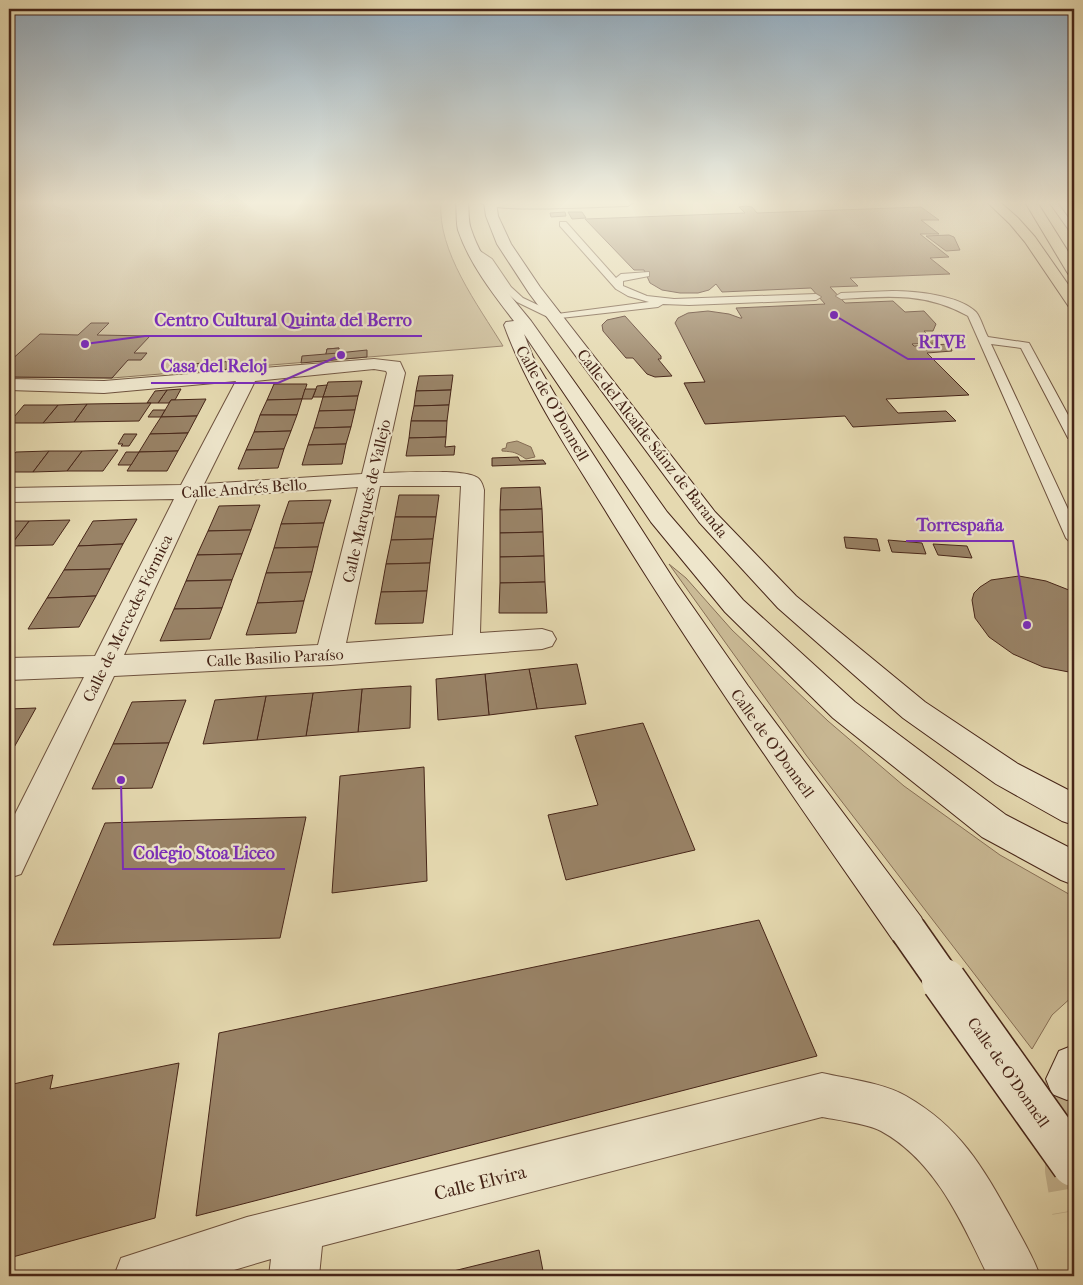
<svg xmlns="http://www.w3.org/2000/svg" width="1083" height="1285" viewBox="0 0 1083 1285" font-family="'IM FELL French Canon',serif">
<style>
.green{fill:#caba96;stroke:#887057}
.water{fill:#af9c7c;stroke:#856c54}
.building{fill:#998367;stroke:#462518}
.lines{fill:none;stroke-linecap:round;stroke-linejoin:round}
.secondary-tunnel{stroke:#c5b592;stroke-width:44;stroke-dasharray:44 22;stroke-linecap:butt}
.lane-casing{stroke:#6e523e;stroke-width:2}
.street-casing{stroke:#6e523e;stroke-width:2}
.secondary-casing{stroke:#462518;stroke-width:2}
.primary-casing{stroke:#462518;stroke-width:2}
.highway-casing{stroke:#462518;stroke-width:2}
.lane{fill:#eee6cc;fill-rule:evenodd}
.street{fill:#eee6cc;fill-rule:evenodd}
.secondary{fill:#eee6cc;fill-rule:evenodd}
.primary{fill:#e5d9b0;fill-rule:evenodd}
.highway{fill:#e5d9b0;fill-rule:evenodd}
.secondary-bridge-far1-casing{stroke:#462518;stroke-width:38;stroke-linecap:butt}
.secondary-bridge-casing{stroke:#462518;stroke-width:47;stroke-linecap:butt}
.secondary-bridge-far1{stroke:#eee6cc;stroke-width:35}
.secondary-bridge{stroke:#eee6cc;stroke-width:44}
.labels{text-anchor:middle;stroke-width:4.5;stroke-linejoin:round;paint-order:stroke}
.street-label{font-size:16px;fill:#462518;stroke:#eee6cc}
.near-street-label{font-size:19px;fill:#462518;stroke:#eee6cc}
.leader{fill:none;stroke:#7b2cbf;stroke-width:2}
.callout-dot{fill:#7b2cbf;stroke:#eee6cc;stroke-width:2}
.callout-label{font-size:18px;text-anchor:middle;font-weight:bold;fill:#7b2cbf;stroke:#eee6cc;stroke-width:4.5;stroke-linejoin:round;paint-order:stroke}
</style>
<rect width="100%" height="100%" fill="#e5d9b0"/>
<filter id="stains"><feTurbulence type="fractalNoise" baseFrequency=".004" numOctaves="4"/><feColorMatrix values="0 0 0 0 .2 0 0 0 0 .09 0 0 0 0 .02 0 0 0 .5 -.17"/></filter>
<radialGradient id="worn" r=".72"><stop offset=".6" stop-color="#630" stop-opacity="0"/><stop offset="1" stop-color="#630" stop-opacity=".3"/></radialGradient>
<g class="green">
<path d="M 9,202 L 441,202 C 437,251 478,305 503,346 L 112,378 L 9,377 Z"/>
<polygon points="669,564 686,578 732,630 828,721 904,786 1000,855 1074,897 1074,995 1052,1015 1032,1049 806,755"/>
</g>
<path class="water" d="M 517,441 L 531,447 L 535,457 L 526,459 C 515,452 515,452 502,451 L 502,449 L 506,448 L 507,443 Z"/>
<g class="building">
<polygon points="746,206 752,207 757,213 921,207 939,220 921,220 939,234 920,234 949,257 930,258 950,274 850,278 858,286 830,287 845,303 893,301 905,312 924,311 936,324 933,331 924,331 936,343 912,344 914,346 950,344 952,351 927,353 969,395 886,399 898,413 946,411 956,421 853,427 845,416 705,424 684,383 705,382 675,323 678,318 688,313 708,311 729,314 740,318 742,318 736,308 825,304 811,288 722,292 716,284 709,290 698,293 680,293 662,290 650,283 644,270 634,270 585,219 745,213 739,207"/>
<polygon points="565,212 566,216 551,217 550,213"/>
<polygon points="568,212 582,212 586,218 572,219"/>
<polygon points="949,235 954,237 960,250 946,251 926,236"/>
<polygon points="625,316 661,356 661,359 658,359 672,376 655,377 647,374 633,358 626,358 603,331 602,325 607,320"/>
<polygon points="91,323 109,323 97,335 150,336 134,353 147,353 141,360 128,360 112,378 9,377 9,362 40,334 78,335"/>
<polygon points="339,348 338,353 367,350 367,357 301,363 302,356 326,354 327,349"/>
<polygon points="339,348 338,353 326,354 327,349"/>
<polygon points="231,361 229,369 221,370 223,362"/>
<polygon points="203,363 201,371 188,372 191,364"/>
<polygon points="453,375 451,390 416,391 419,376"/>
<polygon points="362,381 358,396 323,397 328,382"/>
<polygon points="274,384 307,384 302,399 267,400"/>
<polygon points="327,385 323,397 313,397 317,386"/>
<polygon points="181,389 175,400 171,400 169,403 158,403 167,390"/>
<polygon points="305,389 316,389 312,399 302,399"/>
<polygon points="167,390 158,403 147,403 155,391"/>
<polygon points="451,390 449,405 414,406 416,391"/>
<polygon points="358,396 355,410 319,411 323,397"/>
<polygon points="206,399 197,416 161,417 171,400"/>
<polygon points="302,399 297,415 260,415 267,400"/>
<polygon points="151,403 139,421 74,422 87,404"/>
<polygon points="87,404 74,422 43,423 58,405"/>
<polygon points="24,405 58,405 43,423 9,423"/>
<polygon points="449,405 447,421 411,421 414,406"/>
<polygon points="153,410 165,410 161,417 148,417"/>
<polygon points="355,410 351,427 314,428 319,411"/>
<polygon points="260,415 297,415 291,431 254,432"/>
<polygon points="197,416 188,433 150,434 161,417"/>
<polygon points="411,421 447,421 446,437 409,438"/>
<polygon points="351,427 346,444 308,445 314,428"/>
<polygon points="291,431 284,449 246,450 254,432"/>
<polygon points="188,433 178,451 139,452 150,434"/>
<polygon points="124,434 137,434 129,446 121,446 123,444 118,444"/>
<polygon points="446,437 445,447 455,446 454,455 406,456 409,438"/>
<polygon points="346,444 342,464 302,465 308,445"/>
<polygon points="284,449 278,468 238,469 246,450"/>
<polygon points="118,450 103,471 67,471 82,451"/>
<polygon points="49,451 33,472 9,472 9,460 16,452"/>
<polygon points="49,451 82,451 67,471 33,472"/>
<polygon points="178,451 167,471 127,471 139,452"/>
<polygon points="126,452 139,452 131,465 118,465"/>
<polygon points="518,457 520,461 543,460 546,464 492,466 492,458"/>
<polygon points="540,487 542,509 500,510 501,488"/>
<polygon points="399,495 439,495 436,517 395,517"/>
<polygon points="331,500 324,523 281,524 289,501"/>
<polygon points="260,505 251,530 208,531 219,506"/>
<polygon points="542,509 543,532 500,533 500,510"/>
<polygon points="395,517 436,517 433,539 391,540"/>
<polygon points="137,519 123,544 78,546 93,521"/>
<polygon points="70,520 53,545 10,546 29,521"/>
<polygon points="9,521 29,521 10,546 9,546"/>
<polygon points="324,523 318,547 274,548 281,524"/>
<polygon points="251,530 242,554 197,555 208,531"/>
<polygon points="543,532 544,556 500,557 500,533"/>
<polygon points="844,537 877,539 880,551 846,548"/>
<polygon points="433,539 430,563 386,564 391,540"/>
<polygon points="888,540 922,543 926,554 892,552"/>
<polygon points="123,544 110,569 64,570 78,546"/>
<polygon points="933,544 967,546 972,558 938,555"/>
<polygon points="318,547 312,572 266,573 274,548"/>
<polygon points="242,554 232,580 186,581 197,555"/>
<polygon points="544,556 545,582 500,583 500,557"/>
<polygon points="430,563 427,591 381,592 386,564"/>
<polygon points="110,569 96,596 47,598 64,570"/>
<polygon points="312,572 304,601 257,603 266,573"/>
<polygon points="1019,576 1046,581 1074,592 1074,673 1043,667 1013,654 989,637 975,618 972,600 974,593 980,587 991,580"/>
<polygon points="232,580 222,608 174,609 186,581"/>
<polygon points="545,582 547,613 499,613 500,583"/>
<polygon points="427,591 423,623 375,624 381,592"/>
<polygon points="96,596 79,627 28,629 47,598"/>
<polygon points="304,601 296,633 246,635 257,603"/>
<polygon points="222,608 210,639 160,641 174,609"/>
<polygon points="577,664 586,704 537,709 529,669"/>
<polygon points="529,669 537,709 489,715 485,674"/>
<polygon points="485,674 489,715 438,720 436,679"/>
<polygon points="411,686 410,728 358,732 362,689"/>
<polygon points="362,689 358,732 306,736 313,693"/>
<polygon points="313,693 306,736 257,740 266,696"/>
<polygon points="266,696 257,740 203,744 215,700"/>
<polygon points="186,700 169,743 113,744 132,702"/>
<polygon points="36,708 12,751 9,751 9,709"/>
<polygon points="643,723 695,850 566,880 548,815 598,805 575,736"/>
<polygon points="169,743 152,788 92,789 113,744"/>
<polygon points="424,767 427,881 332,893 340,776"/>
<polygon points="306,817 280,938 53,945 105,823"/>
<polygon points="759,920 817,1056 196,1216 219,1033"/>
<polygon points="179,1063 155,1218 9,1258 9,1085 53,1075 50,1089"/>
<polygon points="539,1250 544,1276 433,1276"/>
</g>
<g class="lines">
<polyline class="secondary-tunnel" points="1067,1079 1067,1170 1074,1211"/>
<g class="lane-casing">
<g id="lane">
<polygon points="1049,202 1057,202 1074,226 1074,233 1071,233"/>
<polygon points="560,222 566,222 616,278 621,274 649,272 649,276 623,281 623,286 647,296 674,299 816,294 821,297 816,300 689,305 663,304 658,307 552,319 517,302 505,291 486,263 471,253 471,249 477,249 492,259 511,287 523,298 557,314 649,302 628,296 616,289 560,226"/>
<path d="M 892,291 C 915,291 959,295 976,312 C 981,318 984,330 988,337 L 1029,343 L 1074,426 L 1074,442 L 1068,438 L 1021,348 L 991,344 L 1074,522 L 1074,543 L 1069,541 L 1066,538 L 968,316 C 926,292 887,296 841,299 L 836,296 L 841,293 Z"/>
</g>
</g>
<g class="street-casing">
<g id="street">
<path d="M 374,359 L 400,362 L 405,373 L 383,473 C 402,473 468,468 479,479 C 482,482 483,486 484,490 L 480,633 L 542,629 L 552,632 L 556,639 L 552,646 L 542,649 L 330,665 L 114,676 L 21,874 L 9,878 L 9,826 L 84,677 L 9,680 L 9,658 L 95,656 L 174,499 L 9,502 L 9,488 L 181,485 L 236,381 L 104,393 L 9,390 L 9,379 L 104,381 ZM 374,369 L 386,371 L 387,373 L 362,474 L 204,484 L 255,381 ZM 380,486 L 461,486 L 453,635 L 346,643 ZM 358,487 L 318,645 L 124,655 L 197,498 Z"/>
<path d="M 822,1073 C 848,1079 884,1083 906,1096 C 960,1127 982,1166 1011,1218 C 1021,1237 1033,1256 1040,1276 L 988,1276 C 962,1223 936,1161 881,1131 C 868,1124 838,1120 822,1117 L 322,1246 L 319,1276 L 269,1276 L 271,1259 L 214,1276 L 114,1276 L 121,1258 L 247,1217 Z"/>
</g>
</g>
<g class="secondary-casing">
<g id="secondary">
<path d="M 456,202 L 468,202 C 469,211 468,221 471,229 C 482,263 508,293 531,321 L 667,512 L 743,600 L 855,702 L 1006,815 L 1074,850 L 1074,885 L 1061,880 L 982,837 L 833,718 L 725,612 L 651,522 L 524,334 L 533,357 L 558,400 L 676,583 L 748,686 L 921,917 L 927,930 L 921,943 L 908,949 L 895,943 C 799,805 702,667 613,523 C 575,460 529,394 504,325 L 506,322 L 514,321 C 493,294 469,263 458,230 C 456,221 457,211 456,202 Z"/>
<polygon points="484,202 496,202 498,216 511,244 540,287 715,512 796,596 925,702 1018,764 1074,793 1074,825 1062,821 996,784 903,718 778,608 699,522 529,293 497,244 486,216"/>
<polygon points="1074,1045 1074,1097 1067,1100 1052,1094 1046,1079 1059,1051"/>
</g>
</g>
<g class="primary-casing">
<polygon id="primary" points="1025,202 1037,202 1074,261 1074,276 1069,275 1067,272"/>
</g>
<g class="highway-casing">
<g id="highway">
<path d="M 480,202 L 634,202 L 628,206 C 606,206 491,214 480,202 Z"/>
<polygon points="987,202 1000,202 1018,218 1035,237 1074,293 1074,309 1069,307 1025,242 1010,224"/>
</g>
</g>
<use href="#lane" class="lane"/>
<use href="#street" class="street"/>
<use href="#secondary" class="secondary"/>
<use href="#primary" class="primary"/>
<use href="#highway" class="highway"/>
<g class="secondary-bridge-far1-casing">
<polyline id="secondary-bridge-far1" points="908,930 945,983"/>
</g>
<g class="secondary-bridge-casing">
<polyline id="secondary-bridge" points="944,981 1074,1164"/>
</g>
<use href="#secondary-bridge-far1" class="secondary-bridge-far1"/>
<use href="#secondary-bridge" class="secondary-bridge"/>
</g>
<linearGradient id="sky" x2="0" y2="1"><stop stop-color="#91aabd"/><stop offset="0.53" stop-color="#f3eedb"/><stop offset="1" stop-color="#f3eedb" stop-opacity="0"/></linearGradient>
<rect width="1083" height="382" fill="url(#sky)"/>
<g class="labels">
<g class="street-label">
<text transform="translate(553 403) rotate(60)" y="6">Calle de O'Donnell</text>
<text transform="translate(653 443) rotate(52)" y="6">Calle del Alcalde Sáinz de Baranda</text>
<text transform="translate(244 488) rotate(-4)" y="6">Calle Andrés Bello</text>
<text transform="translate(366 501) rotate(-77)" y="6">Calle Marqués de Vallejo</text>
<text transform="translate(127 618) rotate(-64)" y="6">Calle de Mercedes Fórmica</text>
<text transform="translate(275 657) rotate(-3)" y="6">Calle Basilio Paraíso</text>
<text transform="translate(773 743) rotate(54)" y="6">Calle de O'Donnell</text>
<text transform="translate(1009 1072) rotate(55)" y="6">Calle de O'Donnell</text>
</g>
<g class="near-street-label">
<text transform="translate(480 1182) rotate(-14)" y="7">Calle Elvira</text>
</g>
</g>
<path class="leader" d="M85 344L145 336H422M834 315L908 359H975M341 355L278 383H151M1027 625L1013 541H906M121 780L123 869H285"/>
<g class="callout-dot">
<circle cx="85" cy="344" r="5"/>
<circle cx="834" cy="315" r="5"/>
<circle cx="341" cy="355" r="5"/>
<circle cx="1027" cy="625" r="5"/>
<circle cx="121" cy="780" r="5"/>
</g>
<g class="callout-label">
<text x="283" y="326">Centro Cultural Quinta del Berro</text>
<text x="942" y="348">RTVE</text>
<text x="214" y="372">Casa del Reloj</text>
<text x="960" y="531">Torrespaña</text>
<text x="204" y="859">Colegio Stoa Liceo</text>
</g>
<rect width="1083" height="1285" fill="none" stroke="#e5d9b0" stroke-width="30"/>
<rect x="10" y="10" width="1063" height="1265" fill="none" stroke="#462518" stroke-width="2.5"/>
<rect x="15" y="15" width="1053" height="1255" fill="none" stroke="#462518"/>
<rect width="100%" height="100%" filter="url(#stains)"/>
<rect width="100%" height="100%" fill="url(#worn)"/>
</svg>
